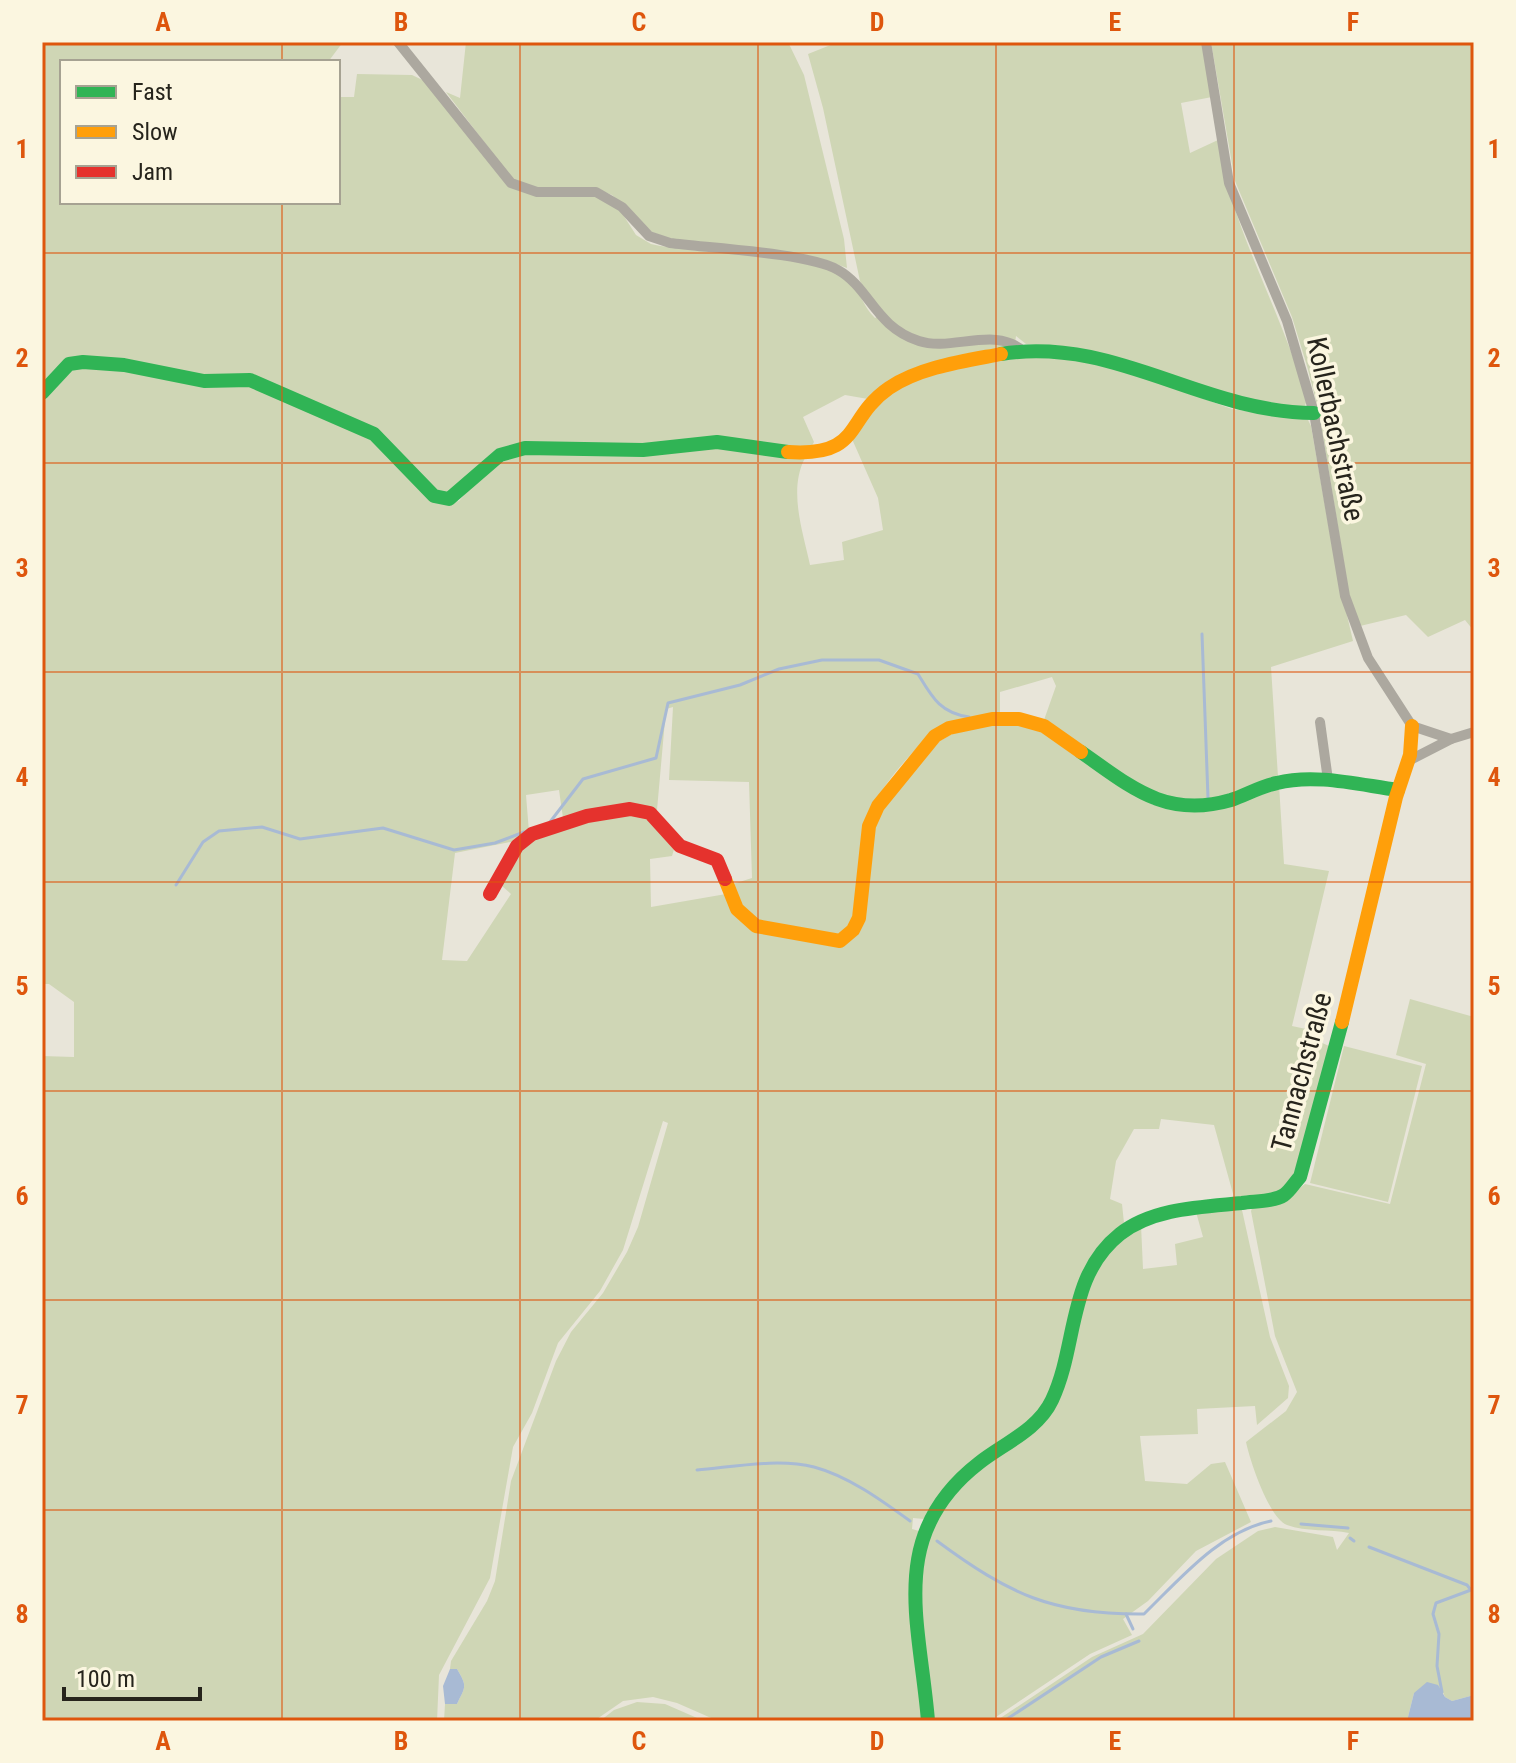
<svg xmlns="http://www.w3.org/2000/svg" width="1516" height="1763" viewBox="0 0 1516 1763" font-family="'Roboto Condensed',sans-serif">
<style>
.green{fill:#cfd6b5;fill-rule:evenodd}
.water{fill:#a8bad4}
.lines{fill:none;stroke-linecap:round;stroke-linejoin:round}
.stream{stroke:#a8bad4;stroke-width:3}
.street{stroke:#aca89f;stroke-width:10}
.fast{stroke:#30b455;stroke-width:14}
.slow{stroke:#ff9f0a;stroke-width:14}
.jam{stroke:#e5322d;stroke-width:14}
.grid{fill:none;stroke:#de560d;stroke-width:2;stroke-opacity:0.55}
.labels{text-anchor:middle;stroke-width:7;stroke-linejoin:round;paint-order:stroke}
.street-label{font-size:28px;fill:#26241c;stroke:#fbf6e0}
.neatline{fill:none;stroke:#de560d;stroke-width:3}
.grid-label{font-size:26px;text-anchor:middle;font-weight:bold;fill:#de560d}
</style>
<rect width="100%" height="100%" fill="#e8e5d9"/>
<g class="green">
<path d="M 42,42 L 343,42 L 328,62 L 62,62 L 62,202 L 338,202 L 338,97 L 354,97 L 357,74 L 412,75 L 433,85 L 509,185 L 537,195 L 596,196 L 620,210 L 636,235 L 651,244 C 698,255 820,252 851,283 C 861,293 864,308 875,318 L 883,314 L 870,300 L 860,281 L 823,108 L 808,54 L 838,42 L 1203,42 L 1212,97 L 1181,103 L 1190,153 L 1218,140 C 1231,230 1283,312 1307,401 L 1303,409 C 1246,416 1194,385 1142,366 C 1104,353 1066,346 1026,344 L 1016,336 L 1013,359 L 1063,354 L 1099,361 L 1232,409 L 1308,420 L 1311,426 L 1336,568 L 1353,641 L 1271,667 L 1278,777 C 1231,794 1190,813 1141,790 L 1044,720 L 1056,686 L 1052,677 L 1000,692 L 1000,712 L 949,725 L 934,734 L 932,731 C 907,760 875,788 866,827 C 861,852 870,935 835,939 C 818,941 796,933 780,930 C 746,924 741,911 733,884 L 752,878 L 749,782 L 669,780 L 673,707 L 666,709 L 657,810 L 630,806 L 563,818 L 559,790 L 526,795 L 529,832 L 515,841 L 455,853 L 442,960 L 467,961 L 511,894 L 502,886 L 523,842 C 549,827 624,802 650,817 C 662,824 666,837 675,846 L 672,856 L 650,859 L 651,907 L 726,894 L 742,920 L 754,929 L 842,944 L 856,933 L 862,920 L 873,826 L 881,808 L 940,741 L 952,734 L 990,723 L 1018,722 L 1042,730 L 1153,805 L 1210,811 L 1279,785 L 1284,864 L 1329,871 L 1292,1026 L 1320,1032 L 1320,1042 L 1329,1046 L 1294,1179 L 1283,1193 L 1235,1201 L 1214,1125 L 1161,1119 L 1159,1129 L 1134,1129 L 1116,1161 L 1110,1199 L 1122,1204 L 1124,1223 L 1094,1255 L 1077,1291 L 1057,1376 L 1044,1407 L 965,1471 L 924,1519 L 913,1518 L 912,1529 L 919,1531 C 898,1593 923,1658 925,1721 L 718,1721 L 677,1703 L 653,1697 L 623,1701 L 594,1721 L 444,1721 L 445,1704 L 457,1704 C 465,1687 468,1687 457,1669 L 450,1669 L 451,1661 L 487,1601 L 495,1581 L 511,1481 L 556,1361 L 571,1332 L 603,1293 L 627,1252 L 638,1227 L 668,1123 L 663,1121 L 623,1250 L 600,1291 L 558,1343 L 532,1413 L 513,1447 L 490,1578 L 439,1675 L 437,1721 L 42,1721 L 42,1056 L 74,1057 L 74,1002 L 49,984 L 42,984 L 42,398 L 66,371 L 65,363 L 42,388 ZM 232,374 C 261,377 363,419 386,438 C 406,454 417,486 443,494 L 464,485 L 497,452 L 526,444 L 643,446 L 727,438 L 763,446 L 810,449 L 814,442 L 803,417 L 845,395 L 868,399 L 888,392 L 852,439 L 878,498 L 883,530 L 842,542 L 844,560 L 810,565 C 803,532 788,490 805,458 L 708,446 L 673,452 L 512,454 L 489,467 L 459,501 L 444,504 L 433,498 L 371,440 L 274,393 L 250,385 L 225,384 Z"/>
<polygon points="466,42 788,42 804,75 844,239 847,268 826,260 671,239 652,232 612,195 597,189 537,188 513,180 446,92 460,98"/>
<polygon points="1211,42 1474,42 1474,631 1465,620 1428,637 1406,615 1360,626 1349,594 1319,412 1307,366 1292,317 1235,181"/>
<path d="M 1410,999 L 1474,1017 L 1474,1695 L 1452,1701 L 1445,1697 L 1442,1690 L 1414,1693 L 1407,1721 L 996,1721 L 1092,1657 L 1143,1634 L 1216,1559 L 1258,1531 L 1275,1527 L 1333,1537 L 1337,1550 L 1349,1533 C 1330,1529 1306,1532 1287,1525 C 1269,1518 1250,1461 1246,1442 L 1286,1411 L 1297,1392 L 1275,1336 L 1251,1211 L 1253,1206 L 1287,1198 L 1305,1184 L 1390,1204 L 1426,1064 L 1396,1055 Z"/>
<polygon points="1344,1046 1422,1066 1388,1202 1310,1183"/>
<polygon points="1236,1207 1242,1210 1270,1337 1289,1386 1288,1398 1257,1425 1255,1406 1197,1409 1198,1434 1140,1436 1145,1481 1187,1484 1211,1464 1225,1462 1251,1522 1196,1551 1148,1601 1123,1619 1132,1635 1090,1654 990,1721 931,1721 916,1568 938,1512 970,1476 1042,1420 1099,1259 1141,1225 1143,1269 1177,1265 1175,1244 1203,1237 1196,1212"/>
<polygon points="637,1702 665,1704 704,1721 600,1721 614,1710"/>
</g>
<g class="water">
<path d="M 450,1669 L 457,1669 C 468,1687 465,1687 457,1704 L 445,1704 L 443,1686 Z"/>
<polygon points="1427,1682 1438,1685 1445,1697 1452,1701 1474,1695 1474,1721 1407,1721 1414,1693"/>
</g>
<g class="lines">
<g class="stream">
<polyline points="1202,634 1208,798"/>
<path d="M 550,822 L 583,779 L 656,758 L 668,703 L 740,685 L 779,669 L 822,660 L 879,660 L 918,674 C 932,697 940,713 969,717"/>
<polyline points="176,885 203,842 219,831 262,827 300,839 383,828 454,850 495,843 524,832"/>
<path d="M 697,1470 C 733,1467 778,1458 814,1467 C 848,1476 881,1500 910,1521"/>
<polyline points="1301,1524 1348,1528"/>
<polyline points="1350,1538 1354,1541"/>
<path d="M 937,1541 C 1009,1594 1052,1615 1144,1614 C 1180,1579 1220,1531 1271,1521"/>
<polyline points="1369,1547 1467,1585 1471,1590 1436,1603 1433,1614 1439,1634 1437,1666 1442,1692"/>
<polyline points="1126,1614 1133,1629"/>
<polyline points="1004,1721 1101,1657 1139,1641"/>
</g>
<g class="street">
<path d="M 398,42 L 511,183 L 537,192 L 596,192 L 622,207 L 649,236 L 670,243 C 708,248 809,253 838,270 C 870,288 875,327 919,341 C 952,352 996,325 1024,352"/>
<polyline points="1206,42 1229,183 1287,321 1314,413 1345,596 1368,658 1412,726 1451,739"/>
<polyline points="1320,722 1328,780"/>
<polyline points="1412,759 1451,739 1474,732"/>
</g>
<g class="fast">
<path d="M 1001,354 C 1116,336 1199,412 1314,413"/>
<polyline points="42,393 69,364 83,362 124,365 204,381 250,380 374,434 434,496 449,499 500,455 525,448 643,450 717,442 788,452"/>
<path d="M 1081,752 C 1131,787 1166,819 1231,800 C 1246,795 1261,786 1277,783 C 1315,773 1360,785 1398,790"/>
<path d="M 928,1721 C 920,1622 886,1535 979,1463 C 1003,1444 1038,1430 1052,1400 C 1078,1345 1067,1276 1120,1234 C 1153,1208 1202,1207 1242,1203 C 1255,1201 1273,1202 1284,1195 C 1290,1191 1295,1182 1300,1177 L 1342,1022"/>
</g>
<g class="slow">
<path d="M 788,452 C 863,457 844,419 889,388 C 920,367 965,361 1001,354"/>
<polyline points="725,879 737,909 756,926 840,941 853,930 859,918 869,826 878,806 935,736 949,728 992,719 1019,719 1044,726 1081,752"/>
<polyline points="1342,1022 1396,797 1410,755 1412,726"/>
</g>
<polyline class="jam" points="490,894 517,846 532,834 587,816 630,809 650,813 680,846 717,860 725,879"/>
</g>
<path class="grid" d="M 282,42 L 282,62M 520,42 L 520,1721M 758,42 L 758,1721M 996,42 L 996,1721M 1234,42 L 1234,1721M 282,202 L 282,1721M 42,253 L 1474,253M 42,463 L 1474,463M 42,672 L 1474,672M 42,882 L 1474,882M 42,1091 L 1474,1091M 42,1300 L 1474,1300M 42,1510 L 1474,1510"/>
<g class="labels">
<g class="street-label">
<text transform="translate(1336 429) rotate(78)" y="10">Kollerbachstraße</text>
<text transform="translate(1301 1072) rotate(-75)" y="10">Tannachstraße</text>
</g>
</g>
<rect width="1516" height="1763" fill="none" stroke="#fbf6e0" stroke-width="88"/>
<rect x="60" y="60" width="280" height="144" fill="#fbf6e0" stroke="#a6a292" stroke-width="2"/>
<rect x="76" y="86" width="40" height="12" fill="#30b455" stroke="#a6a292" stroke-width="2"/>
<text x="132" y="100" font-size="24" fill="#26241c">Fast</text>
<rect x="76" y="126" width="40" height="12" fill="#ff9f0a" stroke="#a6a292" stroke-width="2"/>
<text x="132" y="140" font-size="24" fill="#26241c">Slow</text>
<rect x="76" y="166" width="40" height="12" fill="#e5322d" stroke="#a6a292" stroke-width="2"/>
<text x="132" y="180" font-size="24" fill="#26241c">Jam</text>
<path d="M64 1687v12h136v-12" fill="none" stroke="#26241c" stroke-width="4"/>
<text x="76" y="1687" font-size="24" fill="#26241c" stroke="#fbf6e0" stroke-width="6" paint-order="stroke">100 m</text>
<rect x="44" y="44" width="1428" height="1675" class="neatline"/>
<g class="grid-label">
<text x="163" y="31">A</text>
<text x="401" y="31">B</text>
<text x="639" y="31">C</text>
<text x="877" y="31">D</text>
<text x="1115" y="31">E</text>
<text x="1353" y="31">F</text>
<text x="22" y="158">1</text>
<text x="1494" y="158">1</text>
<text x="22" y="367">2</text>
<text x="1494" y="367">2</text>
<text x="22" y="577">3</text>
<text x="1494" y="577">3</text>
<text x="22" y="786">4</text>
<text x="1494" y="786">4</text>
<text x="22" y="995">5</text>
<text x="1494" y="995">5</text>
<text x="22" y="1205">6</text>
<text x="1494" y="1205">6</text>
<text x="22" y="1414">7</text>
<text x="1494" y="1414">7</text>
<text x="22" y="1623">8</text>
<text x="1494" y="1623">8</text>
<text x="163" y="1750">A</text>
<text x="401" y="1750">B</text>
<text x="639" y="1750">C</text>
<text x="877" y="1750">D</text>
<text x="1115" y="1750">E</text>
<text x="1353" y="1750">F</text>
</g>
</svg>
